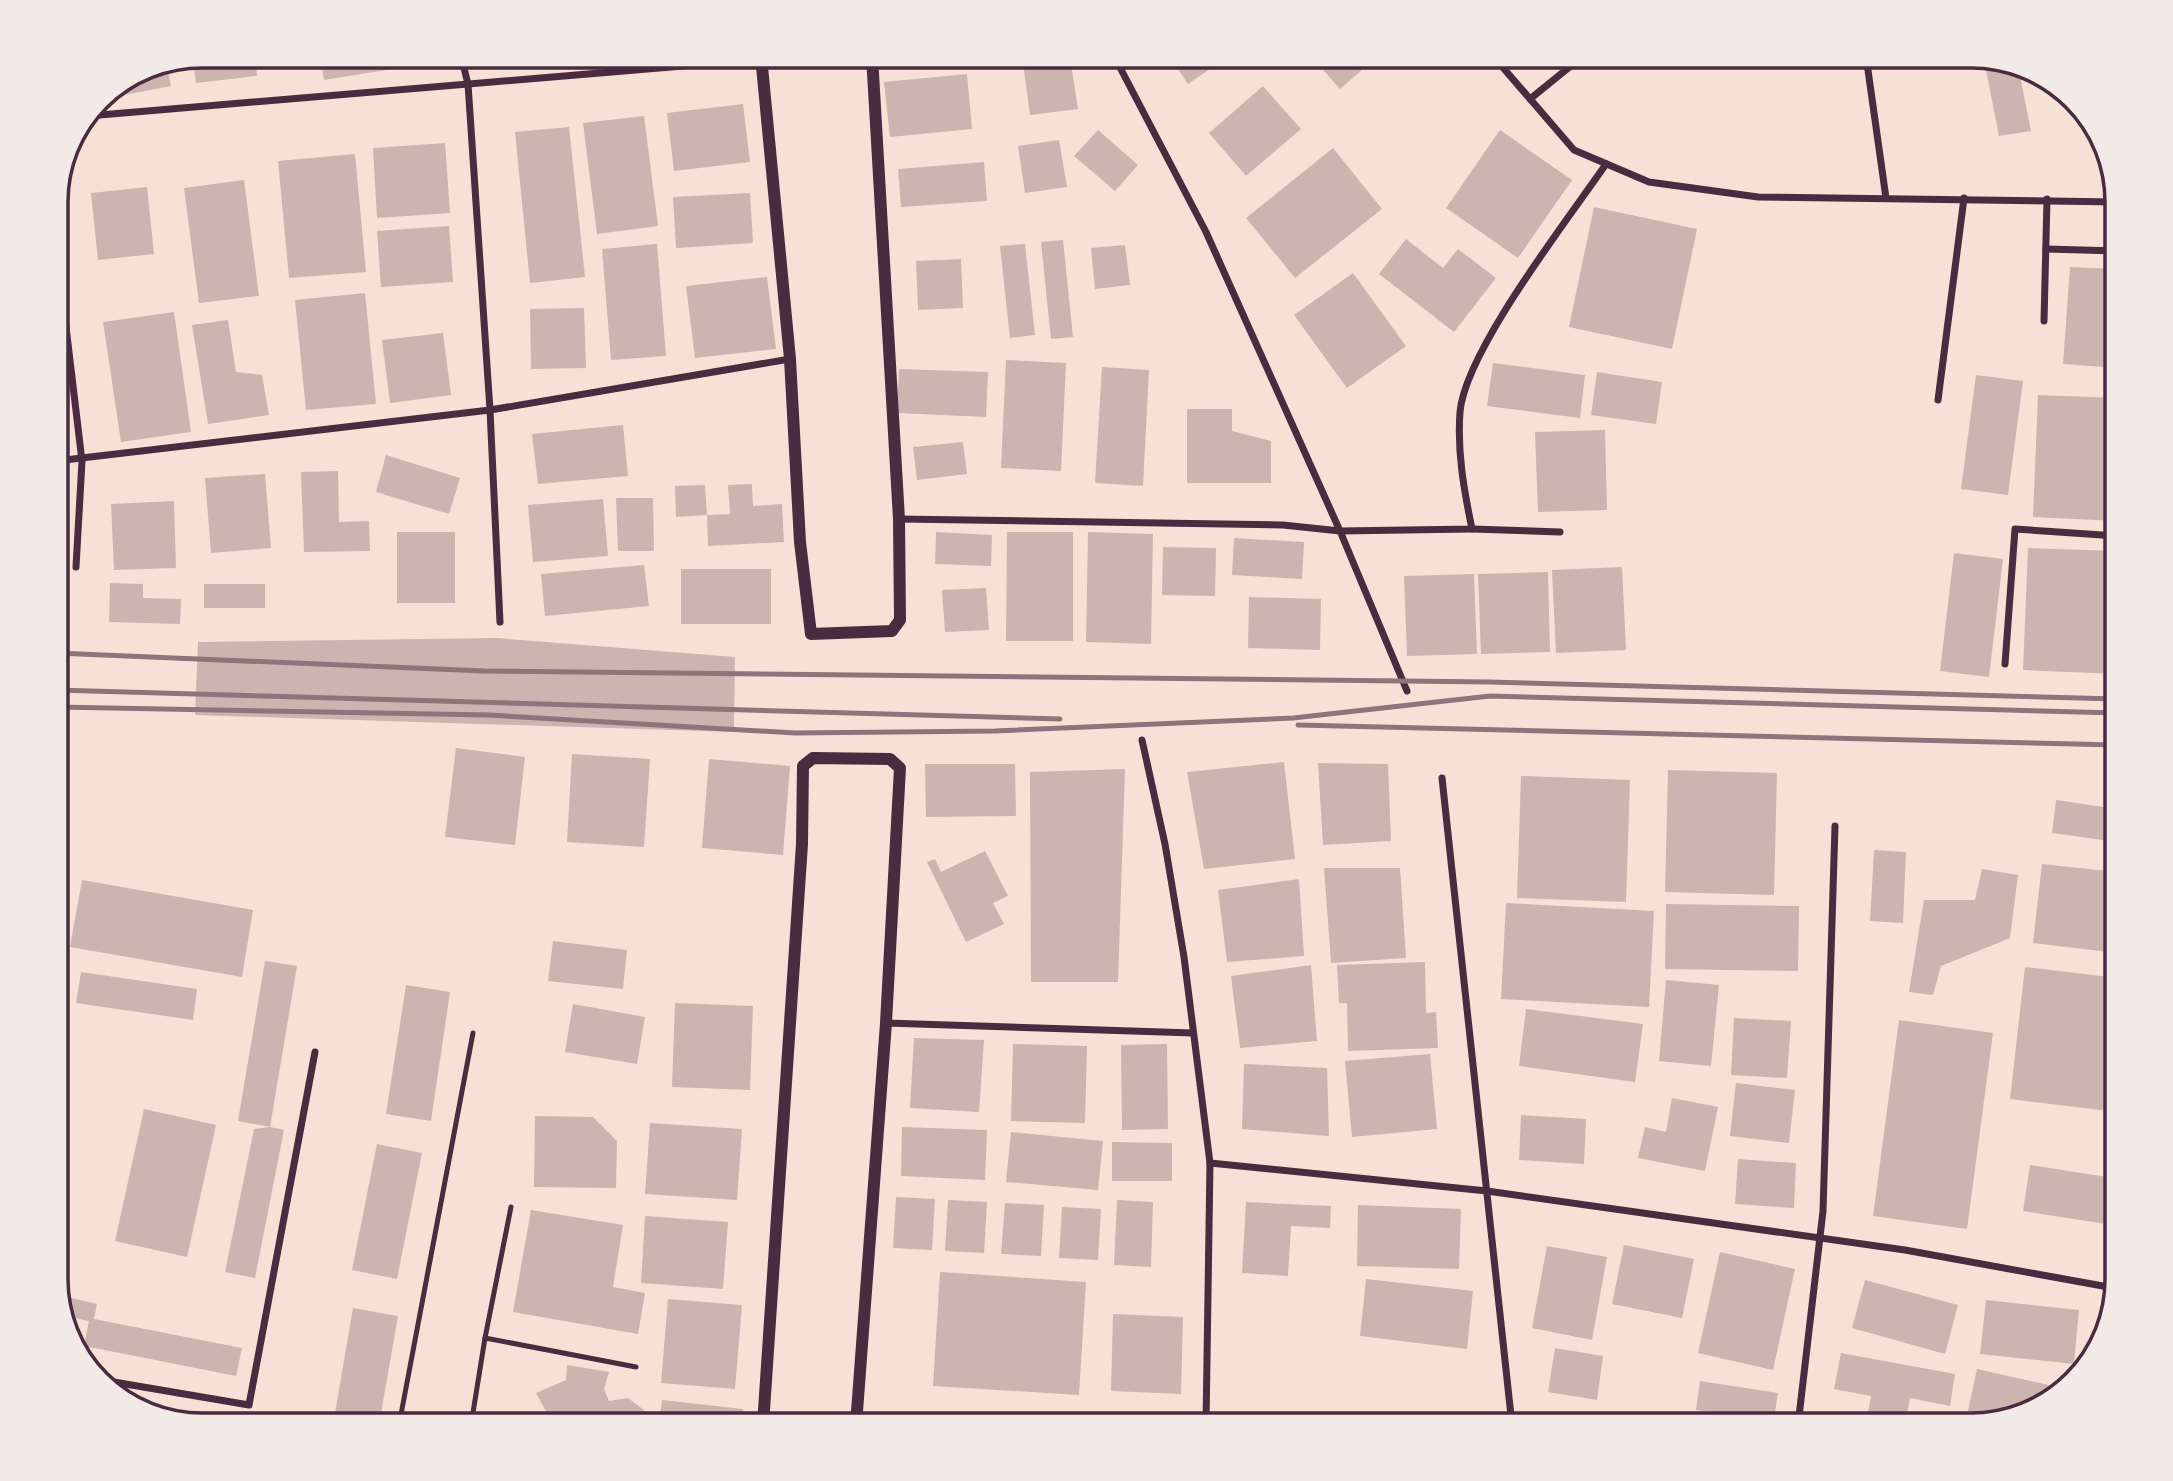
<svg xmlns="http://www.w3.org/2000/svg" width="2173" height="1481" viewBox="0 0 2173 1481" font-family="'PT Sans Narrow',sans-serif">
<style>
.building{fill:#ccb4b1}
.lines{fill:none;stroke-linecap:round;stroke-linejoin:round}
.service{stroke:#4a2c40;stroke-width:5}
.minor{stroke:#4a2c40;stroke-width:7}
.tertiary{stroke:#4a2c40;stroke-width:12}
.rail{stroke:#8f747c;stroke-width:5}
.rim{fill:none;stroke:#4a2c40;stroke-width:3.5}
</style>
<rect width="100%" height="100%" fill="#f7e1d7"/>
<g class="building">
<polygon points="203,56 255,56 257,76 196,83 193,58"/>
<polygon points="320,56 435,56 436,62 324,80"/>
<polygon points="1169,56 1229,56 1188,84"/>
<polygon points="1325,56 1378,56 1340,89 1317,63"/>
<polygon points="1070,57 1078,109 1030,115 1023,63"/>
<polygon points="1984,60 2019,71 2031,131 1999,136"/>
<polygon points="166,63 171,86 98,100 147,67"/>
<polygon points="967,74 972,129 890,137 884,82"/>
<polygon points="1263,86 1301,129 1246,176 1209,133"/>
<polygon points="743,104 750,162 674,171 667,113"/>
<polygon points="644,116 658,226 597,234 583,123"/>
<polygon points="569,127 585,277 530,283 515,132"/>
<polygon points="1098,130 1138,165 1115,191 1074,156"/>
<polygon points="1500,130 1572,180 1518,258 1446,208"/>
<polygon points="1059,140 1067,187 1025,193 1018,146"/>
<polygon points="445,143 450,213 377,218 373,148"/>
<polygon points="1333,148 1382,209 1295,278 1246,218"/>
<polygon points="355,154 366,272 289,278 278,161"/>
<polygon points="984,162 987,201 901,207 898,169"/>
<polygon points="244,180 259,296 199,303 184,188"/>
<polygon points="147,187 154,254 98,260 91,193"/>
<polygon points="750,193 753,243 676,248 673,197"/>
<polygon points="1594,207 1697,229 1672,349 1569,327"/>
<polygon points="449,226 453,282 381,287 377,231"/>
<polygon points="1406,239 1443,268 1458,249 1496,278 1454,332 1379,274"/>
<polygon points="1063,240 1073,337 1051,339 1041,242"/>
<polygon points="657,244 666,356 611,360 602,249"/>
<polygon points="1025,244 1035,335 1010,338 1000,246"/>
<polygon points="1125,245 1130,285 1095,289 1091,248"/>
<polygon points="961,259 963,308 918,310 916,261"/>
<polygon points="2070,267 2117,269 2117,368 2063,364"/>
<polygon points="1353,273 1406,346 1347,388 1294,315"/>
<polygon points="767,277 776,349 695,358 686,286"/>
<polygon points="365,293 376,404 306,410 295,300"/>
<polygon points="584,308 586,368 531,369 530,309"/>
<polygon points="174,312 191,432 121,442 103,322"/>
<polygon points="228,320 236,372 262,375 269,415 208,424 192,325"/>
<polygon points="443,333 451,395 390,403 382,340"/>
<polygon points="1006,360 1066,363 1061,471 1001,468"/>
<polygon points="1493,363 1585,375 1580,418 1487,406"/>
<polygon points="1102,367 1149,370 1143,486 1095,483"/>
<polygon points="899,369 988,372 986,417 897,413"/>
<polygon points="1597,372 1662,382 1656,424 1591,415"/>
<polygon points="1976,375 2023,381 2008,495 1961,489"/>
<polygon points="2038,395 2117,398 2117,521 2033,517"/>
<polygon points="1187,409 1232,409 1232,431 1271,441 1271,483 1187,483"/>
<polygon points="623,425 628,476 538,484 532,434"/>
<polygon points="1605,430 1607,510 1538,512 1535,432"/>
<polygon points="963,442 967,474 917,480 913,447"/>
<polygon points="386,455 460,478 449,514 376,492"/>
<polygon points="338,471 339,522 369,521 370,551 304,552 301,472"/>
<polygon points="265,474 271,548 211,553 205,478"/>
<polygon points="752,484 753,506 782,504 784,542 708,546 707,515 730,514 728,485"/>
<polygon points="705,485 707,515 676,517 675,486"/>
<polygon points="616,498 653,498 654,551 618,551"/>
<polygon points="603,499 608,556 533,562 528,505"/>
<polygon points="174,501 176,568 114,570 111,504"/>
<rect x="397" y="532" width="58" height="71"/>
<polygon points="936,532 992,535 991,566 935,564"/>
<polygon points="1007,532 1073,532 1073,641 1006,641"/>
<polygon points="1088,532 1153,534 1151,644 1086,642"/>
<polygon points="1234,538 1304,542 1302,579 1232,575"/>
<polygon points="1163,547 1216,548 1215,596 1162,595"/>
<polygon points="2028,548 2117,551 2117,674 2023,670"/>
<polygon points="1954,553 2003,559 1989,677 1940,671"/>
<polygon points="644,565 649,606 545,616 541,574"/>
<polygon points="1622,567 1626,650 1556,653 1552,570"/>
<rect x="681" y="569" width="90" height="55"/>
<polygon points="1548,572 1550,652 1481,654 1478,574"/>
<polygon points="1474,574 1477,654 1407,656 1404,576"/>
<polygon points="110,583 143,584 143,598 181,599 180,624 109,622"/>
<rect x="204" y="584" width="61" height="24"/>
<polygon points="986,588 989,630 945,632 942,590"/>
<polygon points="1249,597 1321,599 1320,650 1248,648"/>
<polygon points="497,638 735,657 734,732 195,715 198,642"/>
<polygon points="456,748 525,757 515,845 445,837"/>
<polygon points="572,754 650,759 644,847 567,842"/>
<polygon points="709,759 790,766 783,855 702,848"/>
<polygon points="1284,762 1295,859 1204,869 1187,772"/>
<polygon points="1318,763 1388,764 1391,841 1323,845"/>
<polygon points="925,764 1015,764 1016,816 926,817"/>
<polygon points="1125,769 1118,982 1031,982 1030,772"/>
<polygon points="1668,770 1777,773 1774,895 1665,892"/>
<polygon points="1521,776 1630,780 1626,902 1517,898"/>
<polygon points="2056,800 2117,809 2117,842 2052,833"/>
<polygon points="1874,850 1906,852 1903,923 1870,921"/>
<polygon points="985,851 1008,896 993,903 1004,924 966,942 927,862 935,859 941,872"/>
<polygon points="2042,864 2117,872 2117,953 2033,943"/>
<polygon points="1324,868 1400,868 1406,958 1331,963"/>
<polygon points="1982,869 2018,875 2010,938 1941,966 1933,995 1909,992 1924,900 1975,900"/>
<polygon points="1299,879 1304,956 1227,962 1218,890"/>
<polygon points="82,880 253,910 242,977 70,947"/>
<polygon points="1506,903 1654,911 1649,1007 1501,999"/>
<polygon points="1666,904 1799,906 1798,971 1665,969"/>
<polygon points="553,941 627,950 623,989 548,981"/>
<polygon points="56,946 62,947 58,969 56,969"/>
<polygon points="265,961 297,966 270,1127 238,1121"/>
<polygon points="1425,962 1426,1013 1436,1012 1438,1048 1348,1051 1347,1003 1339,1003 1337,965"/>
<polygon points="1311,965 1317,1041 1240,1048 1231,976"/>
<polygon points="2025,967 2117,978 2117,1112 2010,1099"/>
<polygon points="81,972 197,989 193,1020 76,1003"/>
<polygon points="1666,980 1719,985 1711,1066 1659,1061"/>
<polygon points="406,985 450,992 431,1121 386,1114"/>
<polygon points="675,1003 753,1006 750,1090 672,1087"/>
<polygon points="573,1004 645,1017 637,1064 565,1052"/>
<polygon points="1526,1009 1643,1024 1635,1082 1519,1066"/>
<polygon points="1734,1018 1791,1021 1787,1078 1731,1075"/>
<polygon points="1899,1020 1993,1033 1967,1229 1873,1216"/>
<polygon points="914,1038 984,1040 979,1112 910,1108"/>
<polygon points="1013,1044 1087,1046 1085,1123 1011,1121"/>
<polygon points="1167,1044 1168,1129 1122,1130 1121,1045"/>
<polygon points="1430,1054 1437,1129 1352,1137 1345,1061"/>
<polygon points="1244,1064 1327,1068 1329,1136 1242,1129"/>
<polygon points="1736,1083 1795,1090 1789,1143 1730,1136"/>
<polygon points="1672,1098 1718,1107 1705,1171 1638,1158 1645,1127 1666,1132"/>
<polygon points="144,1109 216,1125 187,1257 115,1241"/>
<polygon points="1521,1115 1586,1119 1584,1164 1519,1160"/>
<polygon points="535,1116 593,1117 617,1141 616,1188 534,1187"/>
<polygon points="650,1123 742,1129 737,1200 645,1194"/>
<polygon points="270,1127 284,1130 255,1278 225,1272 254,1129"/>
<polygon points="902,1127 987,1130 985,1180 901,1176"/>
<polygon points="1011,1132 1103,1141 1098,1190 1006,1182"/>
<polygon points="1112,1142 1172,1143 1172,1181 1112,1181"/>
<polygon points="377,1144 422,1153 397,1279 352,1270"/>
<polygon points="1738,1159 1796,1163 1794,1208 1735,1204"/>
<polygon points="2030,1165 2113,1178 2106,1224 2023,1211"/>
<polygon points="896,1197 935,1199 932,1250 893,1248"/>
<polygon points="948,1200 987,1202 984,1253 945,1251"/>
<polygon points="1117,1200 1153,1202 1151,1267 1114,1265"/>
<polygon points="1246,1202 1331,1206 1330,1228 1291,1226 1288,1276 1242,1273"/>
<polygon points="1005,1203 1044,1205 1041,1256 1001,1254"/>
<polygon points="1358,1205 1461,1209 1459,1269 1357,1266"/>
<polygon points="1062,1207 1101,1209 1098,1260 1059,1258"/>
<polygon points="531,1210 623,1225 613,1287 645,1293 638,1334 513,1312"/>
<polygon points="645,1216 728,1222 723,1289 641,1283"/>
<polygon points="1624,1245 1694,1259 1682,1318 1612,1304"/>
<polygon points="1547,1246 1607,1257 1592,1340 1532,1328"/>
<polygon points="1720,1252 1795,1269 1773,1370 1698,1353"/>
<polygon points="940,1272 1086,1282 1079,1395 933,1386"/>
<polygon points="1366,1279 1473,1291 1467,1349 1360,1336"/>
<polygon points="1865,1280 1958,1305 1945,1354 1852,1328"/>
<polygon points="59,1295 97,1304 94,1319 242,1348 236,1376 84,1346 89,1321 65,1316"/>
<polygon points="668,1299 742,1305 735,1389 661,1383"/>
<polygon points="1986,1300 2079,1310 2074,1364 1980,1354"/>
<polygon points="353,1308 398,1316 379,1425 333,1425"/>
<polygon points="1113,1314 1183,1317 1181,1394 1111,1391"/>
<polygon points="1555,1348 1603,1356 1597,1400 1548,1392"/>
<polygon points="1841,1353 1955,1374 1950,1406 1910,1398 1905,1425 1866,1423 1871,1396 1834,1389"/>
<polygon points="567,1365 609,1372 604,1389 609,1401 628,1398 644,1410 633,1425 533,1425 547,1413 536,1393 566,1380"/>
<polygon points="1977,1369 2062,1388 2043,1406 1965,1425"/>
<polygon points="1700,1381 1778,1393 1774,1419 1747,1415 1746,1425 1715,1425 1717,1413 1696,1410"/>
<polygon points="662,1400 743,1409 741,1425 659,1425"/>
<polygon points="1695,1421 1712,1423 1712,1425 1695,1425"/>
</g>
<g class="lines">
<g class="service">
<polyline points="485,1338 511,1207"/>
<polyline points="399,1425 473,1033"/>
<polyline points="471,1425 485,1338 636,1367"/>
</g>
<g class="minor">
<polyline points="461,56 468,84 490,410 500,622"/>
<path d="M 1114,56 L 1206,232 L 1340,531 L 1472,529 C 1464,490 1457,452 1460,412 C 1465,351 1569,218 1606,164"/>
<polyline points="1493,56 1574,150 1649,182 1758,197 2117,202"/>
<polyline points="1866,56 1886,198"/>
<polyline points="1530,99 1583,56"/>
<polyline points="88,116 801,56"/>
<polyline points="56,243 82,461 76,567"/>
<polyline points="2046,249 2117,251"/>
<polyline points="2044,321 2047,199"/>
<polyline points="1938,400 1964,198"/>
<polyline points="56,461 490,410 790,359"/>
<polyline points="899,519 1283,525 1340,531 1407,691"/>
<polyline points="1472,529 1560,532"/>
<polyline points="2005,664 2015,529 2117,536"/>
<polyline points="1142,740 1165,844 1184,957 1210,1163 1206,1425"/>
<polyline points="1442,778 1512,1425"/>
<polyline points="886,1023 1193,1033"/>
<polyline points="1210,1163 1487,1191 1905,1250 2114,1288"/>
<polyline points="102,1380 249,1405 315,1052"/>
<polyline points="1798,1425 1823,1211 1835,826"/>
</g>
<g class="tertiary">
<polyline points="761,56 790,359 800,542 811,634 892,631 900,620 899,519 872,56"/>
<polyline points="763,1425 802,844 803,766 813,758 890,759 900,768 886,1023 856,1425"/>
</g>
<g class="rail">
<polyline points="56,653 484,671 1490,682 2117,699"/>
<polyline points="56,690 1060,719"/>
<polyline points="56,707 488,715 795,733 995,731 1293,718 1490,696 2117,713"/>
<polyline points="1298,725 2117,745"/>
</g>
</g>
<path d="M0 0H2173V1481H0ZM202 68H1971A134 134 0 0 1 2105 202V1279A134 134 0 0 1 1971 1413H202A134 134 0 0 1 68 1279V202A134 134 0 0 1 202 68Z" fill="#f1eae7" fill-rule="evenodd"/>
<path class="rim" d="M202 68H1971A134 134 0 0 1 2105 202V1279A134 134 0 0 1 1971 1413H202A134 134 0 0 1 68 1279V202A134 134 0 0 1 202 68Z"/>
</svg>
